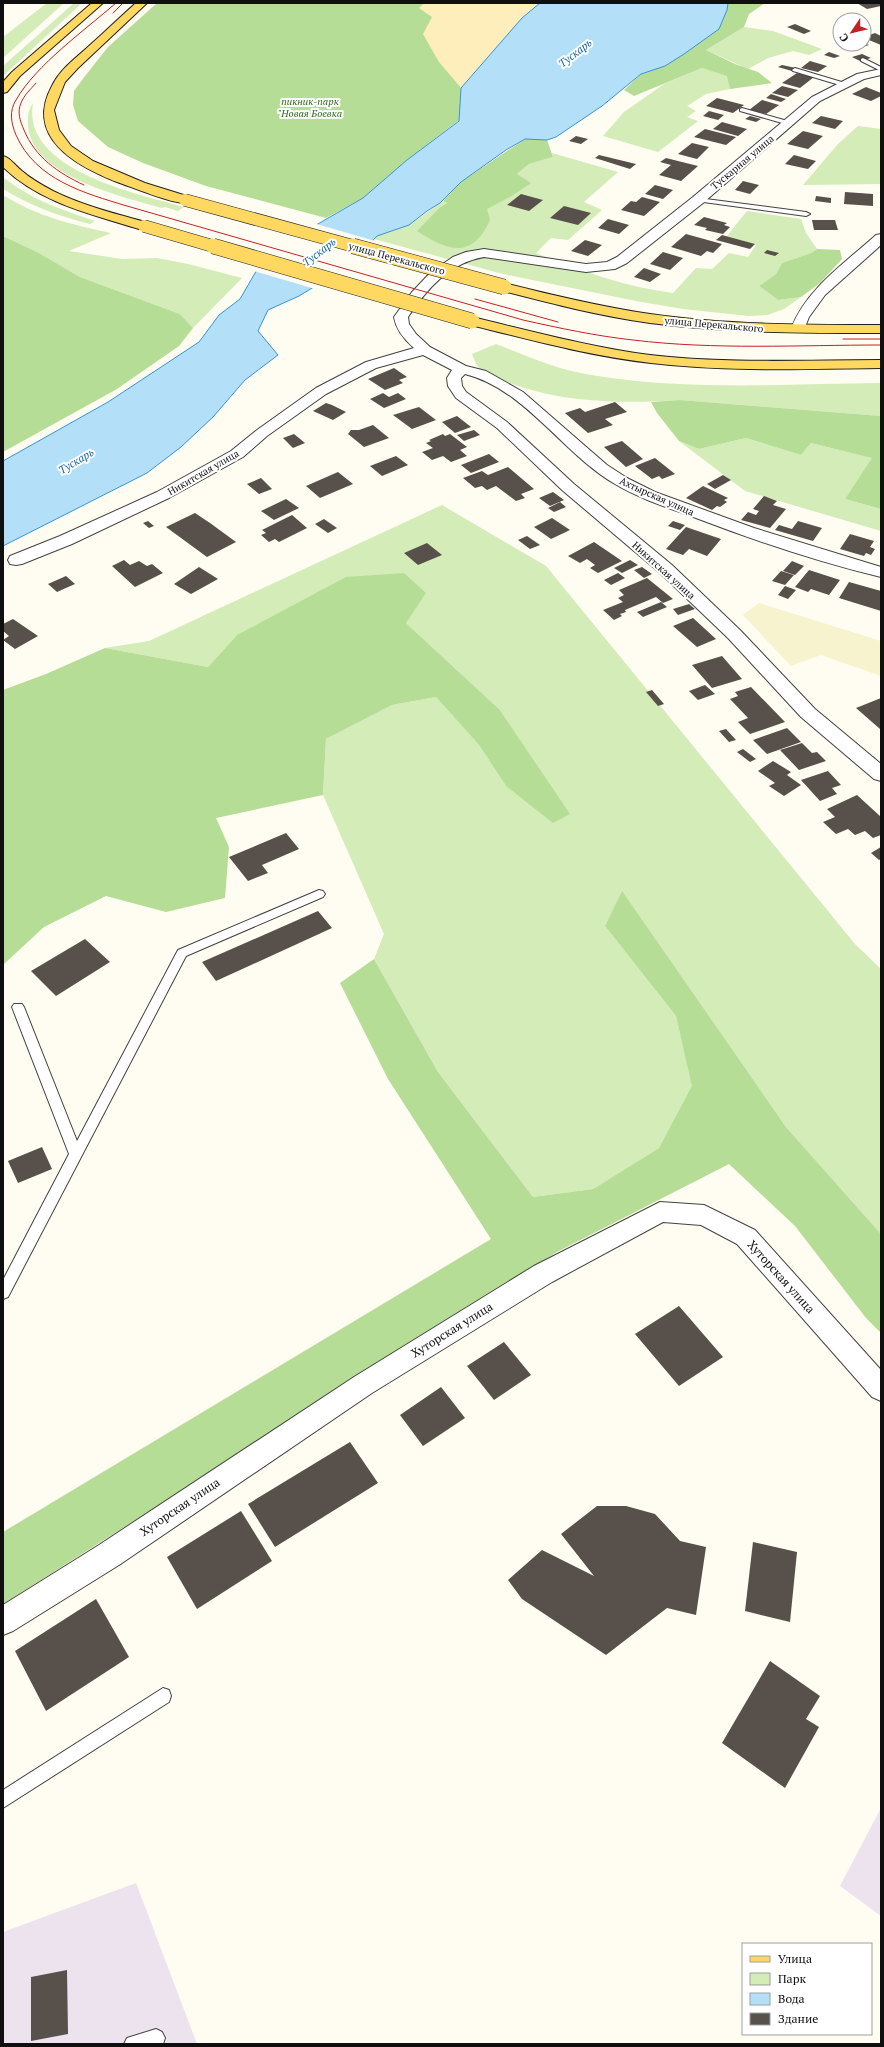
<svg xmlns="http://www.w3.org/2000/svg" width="884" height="2047" viewBox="0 0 884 2047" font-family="'PT Serif',serif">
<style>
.industrial{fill:#ede3ee}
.farmland{fill:#f7f3cf}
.green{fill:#d3ecb8}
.forest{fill:#b6dd96}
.sand{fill:#fdeebb}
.water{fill:#b3dff9;stroke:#3695d4}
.pier{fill:#fffcf1}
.building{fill:#58504b}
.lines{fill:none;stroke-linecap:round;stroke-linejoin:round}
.lane-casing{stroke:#424242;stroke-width:2}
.street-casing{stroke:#424242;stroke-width:2}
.primary-casing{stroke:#202020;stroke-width:2}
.lane{fill:#fff;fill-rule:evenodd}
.street{fill:#fff;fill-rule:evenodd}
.primary{fill:#fed861;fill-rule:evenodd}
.tram{stroke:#c62027;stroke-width:1}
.primary-bridge-far1-casing{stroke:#202020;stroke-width:13;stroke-linecap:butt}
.primary-bridge-casing{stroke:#202020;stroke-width:16;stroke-linecap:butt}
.primary-bridge-far1{stroke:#fed861;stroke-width:12}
.primary-bridge{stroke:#fed861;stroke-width:15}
.labels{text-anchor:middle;stroke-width:4;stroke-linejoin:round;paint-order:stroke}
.far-park-label{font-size:10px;font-style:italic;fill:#2c6a1b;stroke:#fff}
.far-street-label{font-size:10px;fill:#0f0f0f;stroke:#fff}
.far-water-label{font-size:11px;font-style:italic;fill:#1166a7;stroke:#fff}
.street-label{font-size:12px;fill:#0f0f0f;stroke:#fff}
</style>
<rect width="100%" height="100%" fill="#fffcf1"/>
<g class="industrial">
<polygon points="881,1808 881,1916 840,1886"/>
<polygon points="136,1883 197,2044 3,2044 3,1932"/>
</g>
<polygon class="farmland" points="759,603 881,641 881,676 821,655 791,666 743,615"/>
<g class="green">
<polygon points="47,3 64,3 3,58 3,37"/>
<polygon points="74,3 82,3 3,76 3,66"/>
<polygon points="744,27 773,31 822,49 809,55 793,51 768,58 748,69 706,50"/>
<polygon points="702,68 728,76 730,89 706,94 687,106 696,111 687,117 698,121 658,152 603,136 624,112 664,84"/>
<path d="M 33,103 C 21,170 138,194 184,207 L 178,211 L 165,207 L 162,208 C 124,197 39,178 29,132 C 27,121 27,112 33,103 Z"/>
<polygon points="858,126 881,129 881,184 803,185 838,144"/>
<path d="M 552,153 L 618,172 L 584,202 L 602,210 L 568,240 L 551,238 L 536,253 C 581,271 626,287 673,293 L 696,268 L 712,269 L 729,253 L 748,257 L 756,245 L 727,236 L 747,211 L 801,219 L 806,233 L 817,249 L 811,253 L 782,263 L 776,274 L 759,286 L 778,300 L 801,297 L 784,309 L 767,315 L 749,316 L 683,309 L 636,301 L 503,274 L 374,239 L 377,236 L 409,225 L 443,201 L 447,203 L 439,208 L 417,231 L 486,209 L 512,196 L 530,183 L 517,174 L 529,164 L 553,157 Z"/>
<path d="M 3,177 C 30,199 62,210 95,221 L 90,224 C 59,216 31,206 3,189 Z"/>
<path d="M 3,195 C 36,216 73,225 111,233 L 69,251 L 122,259 L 157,258 L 188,264 L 242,278 L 193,328 L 180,314 L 80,277 L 39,253 L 3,236 Z"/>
<path d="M 496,344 C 527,356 558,370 591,375 C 685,391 786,384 881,383 L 881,416 L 680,400 C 621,404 553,403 498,378 C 492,375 485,373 481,370 C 476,366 474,359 472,354 Z"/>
<polygon points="746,438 801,455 811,443 873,458 845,499 881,509 881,531 745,491 679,441 699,449"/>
<polygon points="442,505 546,566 855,944 881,969 881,1234 786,1127 622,892 605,926 676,1016 693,1087 659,1148 593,1189 533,1197 438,1072 374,959 384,934 323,795 326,739 392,705 436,697 479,745 506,786 499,709 406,623 237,635 208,667 105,648 149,641"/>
</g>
<g class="forest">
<polygon points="157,3 540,3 522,18 461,87 459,120 407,160 363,198 326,218 206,186 143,163 108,147 78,121 73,105 74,91 82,80 108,47"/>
<polygon points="728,3 765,3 749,14 744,27 706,50 735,64 758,72 772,83 730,89 727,76 702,68 634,96 624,90 641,74 665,66 719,29 727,10"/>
<path d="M 525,139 L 547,140 L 553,157 L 529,164 L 517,174 L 531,183 L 512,196 L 487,209 L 490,220 C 472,260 448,251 417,231 L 439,208 L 447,203 L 443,201 L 461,182 Z"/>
<polygon points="3,236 39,253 80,277 180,314 193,328 179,346 117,389 3,452"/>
<polygon points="817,249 840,250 842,259 820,283 801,297 778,300 759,286 776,274 782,263 811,253"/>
<polygon points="680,400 881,416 881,509 845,499 872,458 811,443 801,455 746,438 699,449 679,441 657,413 651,402"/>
<polygon points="404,573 426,593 406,623 499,709 570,814 553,823 506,786 479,745 436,697 392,705 326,739 323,795 216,818 229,847 225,898 166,912 106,896 44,927 3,965 3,690 46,674 105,648 208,667 237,635 346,577"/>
<polygon points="622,891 786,1127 881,1234 881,1333 866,1318 795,1226 729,1164 557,1252 3,1604 3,1532 491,1239 388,1079 340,983 374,959 438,1072 533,1197 593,1189 659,1148 692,1086 676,1016 605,926"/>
</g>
<polygon class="sand" points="424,3 540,3 522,18 461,88 439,62 423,34 432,17 419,8"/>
<polygon class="water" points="540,3 728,3 727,10 719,29 684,54 665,66 641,74 602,106 556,137 547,140 525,139 506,150 461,182 440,203 427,211 409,225 377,236 350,265 299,296 268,310 258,331 278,355 245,380 213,417 181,447 147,473 3,546 3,461 108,402 199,342 219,315 240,299 258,268 290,240 363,198 407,160 459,121 461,88 522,18"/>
<polygon class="pier" points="313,223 375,241 352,266 315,289 254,271 257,266 288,238"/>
<g class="building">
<polygon points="857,3 881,3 881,6 867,9"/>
<polygon points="795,24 811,31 804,34 787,27"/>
<polygon points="875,33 881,36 881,45 864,38 864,37"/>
<polygon points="840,42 840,44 864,43 869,45 852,50 836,43"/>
<polygon points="829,52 840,56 834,58 824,55"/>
<polygon points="862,54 871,58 860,61 852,57"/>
<polygon points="810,61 827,66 818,72 801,68"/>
<polygon points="782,65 796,68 792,71 778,67"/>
<polygon points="797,73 814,77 800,88 782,83"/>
<polygon points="782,86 798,90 788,97 772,93"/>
<polygon points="866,87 881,93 881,96 871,101 852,94"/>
<polygon points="771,94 786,99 781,102 766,98"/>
<polygon points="717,98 744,105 733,113 706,106"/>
<polygon points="762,100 779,105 766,114 749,110"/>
<polygon points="709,111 724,115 718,120 703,116"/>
<polygon points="750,116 761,119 756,122 745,119"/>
<polygon points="821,116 843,121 835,129 812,123"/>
<polygon points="722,122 747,129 738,136 713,129"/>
<polygon points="705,129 736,137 726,145 694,137"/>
<polygon points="803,131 823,136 808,149 787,144"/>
<polygon points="576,136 588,139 581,144 569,141"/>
<polygon points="692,143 709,147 697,159 678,154"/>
<polygon points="599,155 636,164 630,169 595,158"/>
<polygon points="794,155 816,161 808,169 785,164"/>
<polygon points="666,158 698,166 681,181 659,175 671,165 660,162"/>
<polygon points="743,181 759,185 750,194 735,190"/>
<polygon points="655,185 673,190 663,199 645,194"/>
<polygon points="845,192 873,194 873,206 844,204"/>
<polygon points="521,194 543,200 529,211 507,205"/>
<polygon points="816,196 831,198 831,203 815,201"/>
<polygon points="642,197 660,202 644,216 621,210 631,201 636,202"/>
<polygon points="564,206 591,213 578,225 550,218"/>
<polygon points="704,217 727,223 724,225 730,227 723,234 705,230 707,228 694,225"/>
<polygon points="608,219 629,225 619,234 598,228"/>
<polygon points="812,220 835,220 838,230 814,230"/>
<polygon points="686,234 722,244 713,253 707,251 701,256 671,247"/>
<polygon points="722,235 755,244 750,249 716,240"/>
<polygon points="585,240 602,245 588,256 571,251"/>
<polygon points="767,250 779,253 775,256 764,253"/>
<polygon points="663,252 683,258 670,270 650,264"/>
<polygon points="644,268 661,274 650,282 634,277"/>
<polygon points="394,368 407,377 399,380 403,383 385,390 368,379"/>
<polygon points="383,393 389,397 398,393 406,399 384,408 370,399"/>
<polygon points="615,402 627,412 605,419 613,425 588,433 565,413 580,408 585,412"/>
<polygon points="326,403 332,405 346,412 333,420 313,411"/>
<polygon points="419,407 436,420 412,429 393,415"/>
<polygon points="457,416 471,427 455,433 442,422"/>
<polygon points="373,425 389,438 364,447 348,434 351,430 359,430"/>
<polygon points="474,430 480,435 464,441 457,435"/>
<polygon points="294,434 305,443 293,448 283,438"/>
<polygon points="443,434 445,436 450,434 467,447 460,450 467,456 451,462 443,456 432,460 422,452 433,448 426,443 431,441 429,440"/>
<polygon points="622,441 643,459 626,467 604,447"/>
<polygon points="489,454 499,462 471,473 461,465"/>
<polygon points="396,456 408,465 382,476 370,466"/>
<polygon points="655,458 675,474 662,479 659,476 652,479 635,466"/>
<polygon points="508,467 534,489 521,494 525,498 516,501 496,486 487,490 482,486 475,488 463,478 482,471 488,475"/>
<polygon points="338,472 353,484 320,498 306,486"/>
<polygon points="723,475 731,480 715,489 707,484"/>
<polygon points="261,478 272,489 259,494 247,484"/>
<polygon points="703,486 728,498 724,500 727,502 720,507 717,506 712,510 686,498"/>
<polygon points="553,492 564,500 550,506 539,498"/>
<polygon points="764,496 777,501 773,505 786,509 770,528 741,520 748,512 756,515 759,511 753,509"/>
<polygon points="286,499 299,508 274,520 261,511"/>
<polygon points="560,502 566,507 554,512 548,508"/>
<polygon points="195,513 210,523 236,542 207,557 166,527"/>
<polygon points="292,515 307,528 279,542 275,539 269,542 261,535 266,533 262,530"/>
<polygon points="552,518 570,530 551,539 534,527"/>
<polygon points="324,519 337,528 328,533 315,524"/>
<polygon points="148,521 154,526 149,528 143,523"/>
<polygon points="673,521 685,525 680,530 668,526"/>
<polygon points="798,521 822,528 813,541 775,530 779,525 792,529"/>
<polygon points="686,527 721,539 707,556 689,549 683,555 666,549"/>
<polygon points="850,534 874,541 870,547 875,549 871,555 866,553 864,556 840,549"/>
<polygon points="527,536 540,545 530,549 518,540"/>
<polygon points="594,542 622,561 598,573 590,568 595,565 587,559 580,563 568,556"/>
<polygon points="427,543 442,555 418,565 404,553"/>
<polygon points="124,560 130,565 139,561 147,566 152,564 163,573 135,587 112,566"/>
<polygon points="630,560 638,565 622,573 614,568"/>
<polygon points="792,561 804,566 795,575 783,571"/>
<polygon points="199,567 218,579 191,594 174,584"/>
<polygon points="642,567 652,574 644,578 634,570"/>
<polygon points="809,570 840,580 829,595 811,589 808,592 795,587"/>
<polygon points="781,571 794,575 785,585 772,581"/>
<polygon points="618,573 625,578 611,585 604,580"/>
<polygon points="66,576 75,584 57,592 48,584"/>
<polygon points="647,578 673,599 663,603 656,597 625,610 626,612 620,614 622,616 614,620 603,610 623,602 618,598 624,595 619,590"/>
<polygon points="849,582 881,591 881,611 839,598"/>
<polygon points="785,586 796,590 788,599 778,595"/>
<polygon points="661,602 667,607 643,617 637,612"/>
<polygon points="689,604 695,609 678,615 673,609"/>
<polygon points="693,618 716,639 697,647 673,626"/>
<polygon points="13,619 38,636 15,649 3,640 9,636 3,631 3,624"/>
<polygon points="722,656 742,679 712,688 692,665"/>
<polygon points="705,685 715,694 698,700 689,691"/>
<polygon points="751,687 785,722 750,734 738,722 748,718 730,699 738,696 735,692"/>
<polygon points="652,690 664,704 658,706 646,692"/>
<polygon points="881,698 881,729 880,729 856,708"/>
<polygon points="787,728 801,742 767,754 753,740"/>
<polygon points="726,729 736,740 729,742 719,731"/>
<polygon points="802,743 812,753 817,752 826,761 799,770 780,750"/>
<polygon points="743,749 756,759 750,762 737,752"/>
<polygon points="773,761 791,772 787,775 801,785 784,796 769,786 775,783 758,771"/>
<polygon points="828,771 841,785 832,788 837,794 820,801 801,780"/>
<polygon points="857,795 881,817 881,835 873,838 865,831 855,835 848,829 836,834 823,822 835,817 827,809"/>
<polygon points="286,833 299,849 262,865 268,873 248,881 229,857"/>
<polygon points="881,847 881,859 879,860 871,853"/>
<polygon points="318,911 332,928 216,981 202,962"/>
<polygon points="85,939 110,962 56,996 31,971"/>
<polygon points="42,1147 52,1169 18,1183 8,1161"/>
<polygon points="679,1306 723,1357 679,1386 635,1334"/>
<polygon points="504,1342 531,1375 494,1400 467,1366"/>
<polygon points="441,1387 465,1418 423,1446 400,1415"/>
<polygon points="350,1442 378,1483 275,1547 248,1504"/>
<polygon points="597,1506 626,1506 655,1514 680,1541 706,1547 696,1615 667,1608 606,1655 522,1599 508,1580 542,1550 594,1576 561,1534"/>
<polygon points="241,1511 272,1561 197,1609 167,1557"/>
<polygon points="753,1542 797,1552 790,1622 745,1611"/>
<polygon points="96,1599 129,1657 46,1711 15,1651"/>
<polygon points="770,1661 820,1696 806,1719 819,1727 785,1788 722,1743"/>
<polygon points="67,1970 68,2034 31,2041 31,1977"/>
</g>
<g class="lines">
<g class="lane-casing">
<g id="lane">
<polygon points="863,58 881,67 881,71 861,61 861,59"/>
<polygon points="795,68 845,83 846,84 843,86 793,71 792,70"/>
<polygon points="742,108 791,122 792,123 789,125 740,111 740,109"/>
<polygon points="698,198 806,212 810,214 806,216 696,201 694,200"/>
<polygon points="319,890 323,891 325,894 323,897 186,956 8,1297 3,1299 3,1280 69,1154 12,1007 14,1004 22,1004 24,1007 77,1141 178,950"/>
<polygon points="163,1688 169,1690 171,1696 169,1702 3,1808 3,1790"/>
<polygon points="156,2029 162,2032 165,2038 163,2044 124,2044 127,2038"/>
</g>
</g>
<g class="street-casing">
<g id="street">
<path d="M 881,69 L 881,75 L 864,79 L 820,101 L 703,203 L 627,263 L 615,269 L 586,272 L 484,257 C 449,263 427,289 408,317 L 409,324 L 416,334 L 430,347 L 466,366 L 486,371 L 523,392 L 607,465 L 627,478 L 655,492 L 754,528 L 881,567 L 881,577 C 819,562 756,541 696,518 C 669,508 640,499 615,484 C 563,454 525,389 465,374 L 461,378 L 462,386 L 466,392 L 507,422 L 574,484 L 672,565 L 740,630 L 815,709 L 881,764 L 881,781 L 874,779 L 801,717 L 728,638 L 660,573 L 562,490 L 497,428 L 456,398 L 448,386 L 447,378 L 452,370 L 423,355 L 376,368 L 326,394 L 267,436 L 243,457 L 169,498 L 72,544 L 22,564 L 16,565 L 10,564 L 8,560 L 10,556 L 60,536 L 157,492 L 231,451 L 257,430 L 316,388 L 366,362 L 414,348 C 405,340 396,330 394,317 L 412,292 L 431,272 L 453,257 L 466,252 L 484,249 L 586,264 L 607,262 L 617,257 L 693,197 L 812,97 L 857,74 Z"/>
<path d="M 881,234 L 881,245 L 825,295 L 809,317 L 803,332 L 793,332 L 791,329 C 806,289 845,263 876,235 Z"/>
<polygon points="660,1202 704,1205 755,1230 881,1370 881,1401 872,1397 737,1244 701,1225 663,1222 552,1282 372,1393 119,1565 13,1631 3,1635 3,1605 99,1545 354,1377 534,1266"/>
</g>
</g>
<g class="primary-casing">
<g id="primary">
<polygon points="92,3 103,3 20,76 7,92 3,93 3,82 12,72"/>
<path d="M 136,3 L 147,3 L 78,68 L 65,82 L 54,110 L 59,130 L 71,146 L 93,161 L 145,183 L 190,197 L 191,200 L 190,203 C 177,206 132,187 117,182 C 76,166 24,137 52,86 C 60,69 76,58 89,46 C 105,32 120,17 136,3 Z"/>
<path d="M 3,156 C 11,158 15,166 22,171 C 31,179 42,185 53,191 C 83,206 117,214 149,223 L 151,226 L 149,229 L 139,229 C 91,214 40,203 3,167 Z"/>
<path d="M 504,283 C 552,295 601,307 650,314 C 726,325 804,325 881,325 L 881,333 C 804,333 727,333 650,323 C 599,316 549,303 499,290 L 497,287 L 499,284 Z"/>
<path d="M 472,317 C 531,331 590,347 650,355 C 727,364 804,360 881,360 L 881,368 C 804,369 727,372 651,363 C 589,356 527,339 467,324 L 465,321 L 467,318 Z"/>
</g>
</g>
<use href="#lane" class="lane"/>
<use href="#street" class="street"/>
<use href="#primary" class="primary"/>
<g class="tram">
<path d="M 116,3 C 85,30 36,65 16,100 C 9,111 11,123 16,135 C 36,180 84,193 127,206 L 523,320 C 559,328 596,336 633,340 C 715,350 799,345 881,345"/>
<polyline points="113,13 123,3"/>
<path d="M 36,83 C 31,89 24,95 21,103 C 17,112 20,121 24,130 C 35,157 58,173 84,185"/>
<polyline points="475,299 558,322"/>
<polyline points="843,339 881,339"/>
</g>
<g class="primary-bridge-far1-casing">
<g id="primary-bridge-far1">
<polyline points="185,200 357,247"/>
<polyline points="144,226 216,247"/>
</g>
</g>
<g class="primary-bridge-casing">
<g id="primary-bridge">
<polyline points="213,246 472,321"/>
<polyline points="353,246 504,287"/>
</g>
</g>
<use href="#primary-bridge-far1" class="primary-bridge-far1"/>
<use href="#primary-bridge" class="primary-bridge"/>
</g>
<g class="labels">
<g class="far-park-label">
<text x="310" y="105">пикник-парк<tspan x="310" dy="12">"Новая Боевка</tspan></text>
</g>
<g class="far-street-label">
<text transform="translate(742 162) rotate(-40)" y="4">Тускарная улица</text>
<text transform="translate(397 258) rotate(15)" y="4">улица Перекальского</text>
<text transform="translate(714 324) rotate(5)" y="4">улица Перекальского</text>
<text transform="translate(203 472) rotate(-30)" y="4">Никитская улица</text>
<text transform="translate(657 496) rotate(24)" y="4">Ахтырская улица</text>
<text transform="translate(664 570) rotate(42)" y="4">Никитская улица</text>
</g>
<g class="far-water-label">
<text transform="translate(575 53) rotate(-38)" y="4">Тускарь</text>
<text transform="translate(319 252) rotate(-38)" y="4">Тускарь</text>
<text transform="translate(76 461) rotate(-31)" y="4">Тускарь</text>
</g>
<g class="street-label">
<text transform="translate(781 1277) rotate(48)" y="4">Хуторская улица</text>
<text transform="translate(452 1330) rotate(-32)" y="4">Хуторская улица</text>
<text transform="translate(180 1507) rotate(-34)" y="4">Хуторская улица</text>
</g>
</g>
<rect width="884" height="2047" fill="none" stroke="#0f0f0f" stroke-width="8"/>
<rect x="742" y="1943" width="130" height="92" fill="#ffffff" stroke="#9f9f9f"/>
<rect x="750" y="1956" width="20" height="6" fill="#fed861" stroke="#9f9f9f"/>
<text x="778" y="1963" font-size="12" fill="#0f0f0f">Улица</text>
<rect x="750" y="1973" width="20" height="12" fill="#d3ecb8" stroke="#9f9f9f"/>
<text x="778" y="1983" font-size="12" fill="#0f0f0f">Парк</text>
<rect x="750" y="1993" width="20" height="12" fill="#b3dff9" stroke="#9f9f9f"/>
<text x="778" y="2003" font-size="12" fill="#0f0f0f">Вода</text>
<rect x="750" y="2013" width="20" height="12" fill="#58504b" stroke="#9f9f9f"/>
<text x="778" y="2023" font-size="12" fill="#0f0f0f">Здание</text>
<g transform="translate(852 32) rotate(235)"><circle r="19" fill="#ffffff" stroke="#9f9f9f"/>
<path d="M0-3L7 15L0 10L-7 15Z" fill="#c62027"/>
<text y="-6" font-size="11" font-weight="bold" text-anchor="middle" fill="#0f0f0f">С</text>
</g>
</svg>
